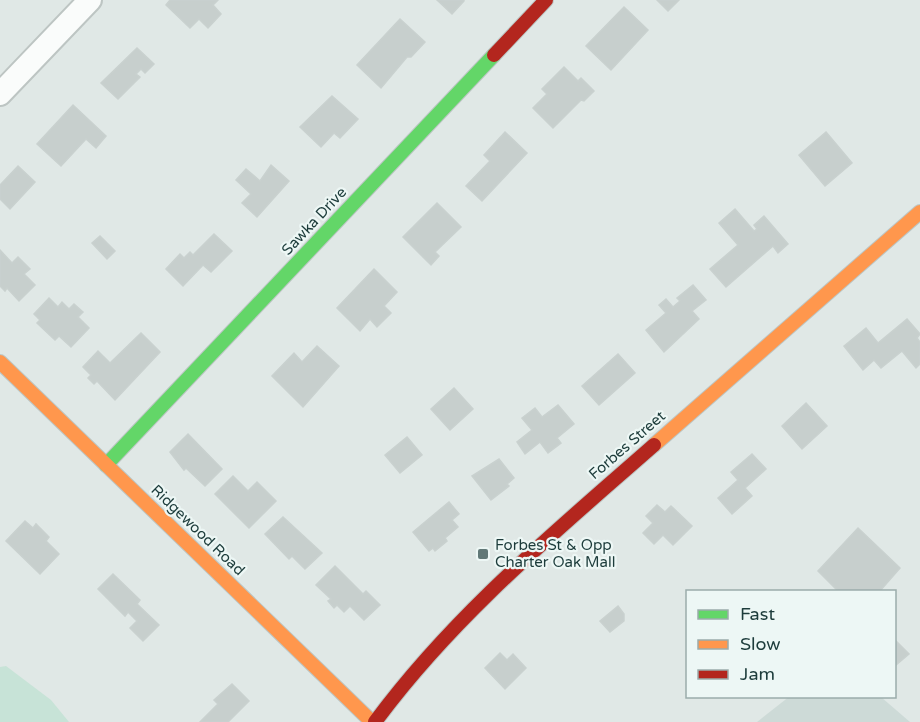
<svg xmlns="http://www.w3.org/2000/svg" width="920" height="722" viewBox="0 0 920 722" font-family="'Varela Round',sans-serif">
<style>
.built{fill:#cddad7}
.green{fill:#c7e3d7}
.building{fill:#c7cfcd;stroke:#c9d1cf;stroke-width:1.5}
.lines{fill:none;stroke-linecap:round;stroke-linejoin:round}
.street-casing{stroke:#bdc5c3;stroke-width:26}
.fast-casing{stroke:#bcc6c4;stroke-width:16}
.slow-casing{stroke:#bcc6c4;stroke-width:16}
.jam-casing{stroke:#bcc6c4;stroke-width:16}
.street{stroke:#fafcfb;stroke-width:22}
.fast{stroke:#63d668;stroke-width:14}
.slow{stroke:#ff974d;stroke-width:14}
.jam{stroke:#b3261e;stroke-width:14}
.poi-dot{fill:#617877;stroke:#edf7f5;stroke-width:2}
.labels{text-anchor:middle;stroke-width:4.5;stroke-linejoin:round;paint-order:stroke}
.street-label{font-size:15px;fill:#1d3c3b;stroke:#edf7f5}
.poi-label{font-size:15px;fill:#1d3c3b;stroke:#edf7f5;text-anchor:start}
</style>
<rect width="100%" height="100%" fill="#e0e8e6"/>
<polygon class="built" points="790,696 881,697 910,722 757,722"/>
<polygon class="green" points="6,666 51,700 69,722 0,722 0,667"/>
<g class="building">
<polygon points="170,0 218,0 213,5 221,14 208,28 199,19 190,28 166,5"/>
<polygon points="437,0 464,0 464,1 452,14"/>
<polygon points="657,0 679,0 668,11"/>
<polygon points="624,7 648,30 611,70 586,46"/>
<polygon points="400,19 425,42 411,57 407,57 381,88 357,65"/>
<polygon points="137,48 154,64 145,73 141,69 136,74 140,77 118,99 101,83"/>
<polygon points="564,67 578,81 581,78 594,91 584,101 581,100 553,128 533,108 547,94 542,89"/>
<polygon points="332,96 358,119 340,138 334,133 321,147 300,127"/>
<polygon points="73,105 106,136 96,148 86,139 61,166 37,144"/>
<polygon points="505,132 527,153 482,201 466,186 490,161 484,155"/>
<polygon points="826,132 852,163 825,186 799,155"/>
<polygon points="271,165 289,181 257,217 242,203 251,194 236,180 246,169 260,181"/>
<polygon points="18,166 35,182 10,209 0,199 0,185"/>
<polygon points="437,203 461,227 435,252 439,256 431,265 403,237"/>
<polygon points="735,209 754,231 757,229 754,225 764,216 788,244 778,253 773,246 726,287 710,269 738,245 719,223"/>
<polygon points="214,234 232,251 211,272 203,265 183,286 166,269 180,254 184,258 190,252 193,255"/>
<polygon points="100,236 115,251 107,259 92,243"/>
<polygon points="0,250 12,263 18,257 30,269 24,274 35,285 19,301 7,288 5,291 0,286"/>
<polygon points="374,269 397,292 384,306 391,313 377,327 370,319 360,331 337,308"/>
<polygon points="693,285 706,300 692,311 699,319 664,352 646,330 666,313 659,305 666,299 673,307 680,301 677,298"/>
<polygon points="49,298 58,307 62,302 69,309 74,304 83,312 78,317 89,328 71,347 59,336 55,340 37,323 40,320 34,314"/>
<polygon points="907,319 920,334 917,338 920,342 920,364 916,368 902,351 881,368 874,360 863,370 844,346 866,328 878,343"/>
<polygon points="141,333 160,352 115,400 97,381 94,384 88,378 91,375 83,367 98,351 110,363"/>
<polygon points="317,346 339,366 303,407 272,376 294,353 302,362"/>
<polygon points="618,354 635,373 599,405 582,386"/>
<polygon points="454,388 473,409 450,430 431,409"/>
<polygon points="806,403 827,426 802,449 782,426"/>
<polygon points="558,405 574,424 557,438 561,443 548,453 540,442 525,454 517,442 532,430 522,418 535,408 542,417"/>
<polygon points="188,434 222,469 205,486 186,468 184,470 170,452"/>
<polygon points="407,437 422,455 400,473 385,455"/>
<polygon points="752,454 766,469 745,488 752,496 732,514 718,498 738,480 731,472"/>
<polygon points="499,459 514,478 507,484 509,486 491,500 472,476"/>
<polygon points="233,476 248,491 257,482 276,501 249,528 215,494"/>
<polygon points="449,502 459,514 452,520 458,527 445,538 447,541 435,551 433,548 429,551 413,532"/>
<polygon points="657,505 665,512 671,506 692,526 673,545 663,535 654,544 643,533 653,523 646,516"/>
<polygon points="283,517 322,553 305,569 292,556 289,559 265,534"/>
<polygon points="25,521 33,528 36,524 49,537 46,541 59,554 40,574 6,541"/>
<polygon points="858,528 900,568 879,592 839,592 818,571"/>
<polygon points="335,566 363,594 366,591 380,605 364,620 350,606 344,612 337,605 334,608 328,601 331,599 316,585"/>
<polygon points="113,574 140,600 137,604 159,625 143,641 130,628 137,621 128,612 125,616 98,589"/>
<polygon points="618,606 624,614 624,621 610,632 600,621"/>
<polygon points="894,639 909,654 896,665 894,663"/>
<polygon points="500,653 507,660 513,654 526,668 505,689 485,668"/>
<polygon points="232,684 249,701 228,722 200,722 218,704 214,700"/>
</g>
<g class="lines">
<g class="street-casing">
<polyline id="street" points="0,94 90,0"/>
</g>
<g class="fast-casing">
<polyline id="fast" points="106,465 494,55"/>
</g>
<g class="slow-casing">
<g id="slow">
<polyline points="0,362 372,722"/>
<polyline points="654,445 920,212"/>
</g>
</g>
<g class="jam-casing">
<g id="jam">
<polyline points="494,55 546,0"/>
<path d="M 375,722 C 454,615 555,532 654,445"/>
</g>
</g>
<use href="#street" class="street"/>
<use href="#fast" class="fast"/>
<use href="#slow" class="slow"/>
<use href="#jam" class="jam"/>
</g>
<rect class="poi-dot" x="477" y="548" width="12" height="12" rx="3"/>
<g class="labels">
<g class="street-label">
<text transform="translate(314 221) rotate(-47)" y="5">Sawka Drive</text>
<text transform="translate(627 445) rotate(-41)" y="5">Forbes Street</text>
<text transform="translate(198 530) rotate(44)" y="5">Ridgewood Road</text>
</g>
<g class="poi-label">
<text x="495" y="550">Forbes St &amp; Opp<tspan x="495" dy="17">Charter Oak Mall</tspan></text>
</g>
</g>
<rect x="686" y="590" width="210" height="108" fill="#edf7f5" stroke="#9aacab" stroke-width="1.5"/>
<rect x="698" y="610" width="30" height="9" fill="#63d668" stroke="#9aacab" stroke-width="1.5"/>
<text x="740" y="620" font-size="18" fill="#1d3c3b">Fast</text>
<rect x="698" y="640" width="30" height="9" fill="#ff974d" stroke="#9aacab" stroke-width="1.5"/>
<text x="740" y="650" font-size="18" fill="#1d3c3b">Slow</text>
<rect x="698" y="670" width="30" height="9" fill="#b3261e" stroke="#9aacab" stroke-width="1.5"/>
<text x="740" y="680" font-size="18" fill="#1d3c3b">Jam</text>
</svg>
